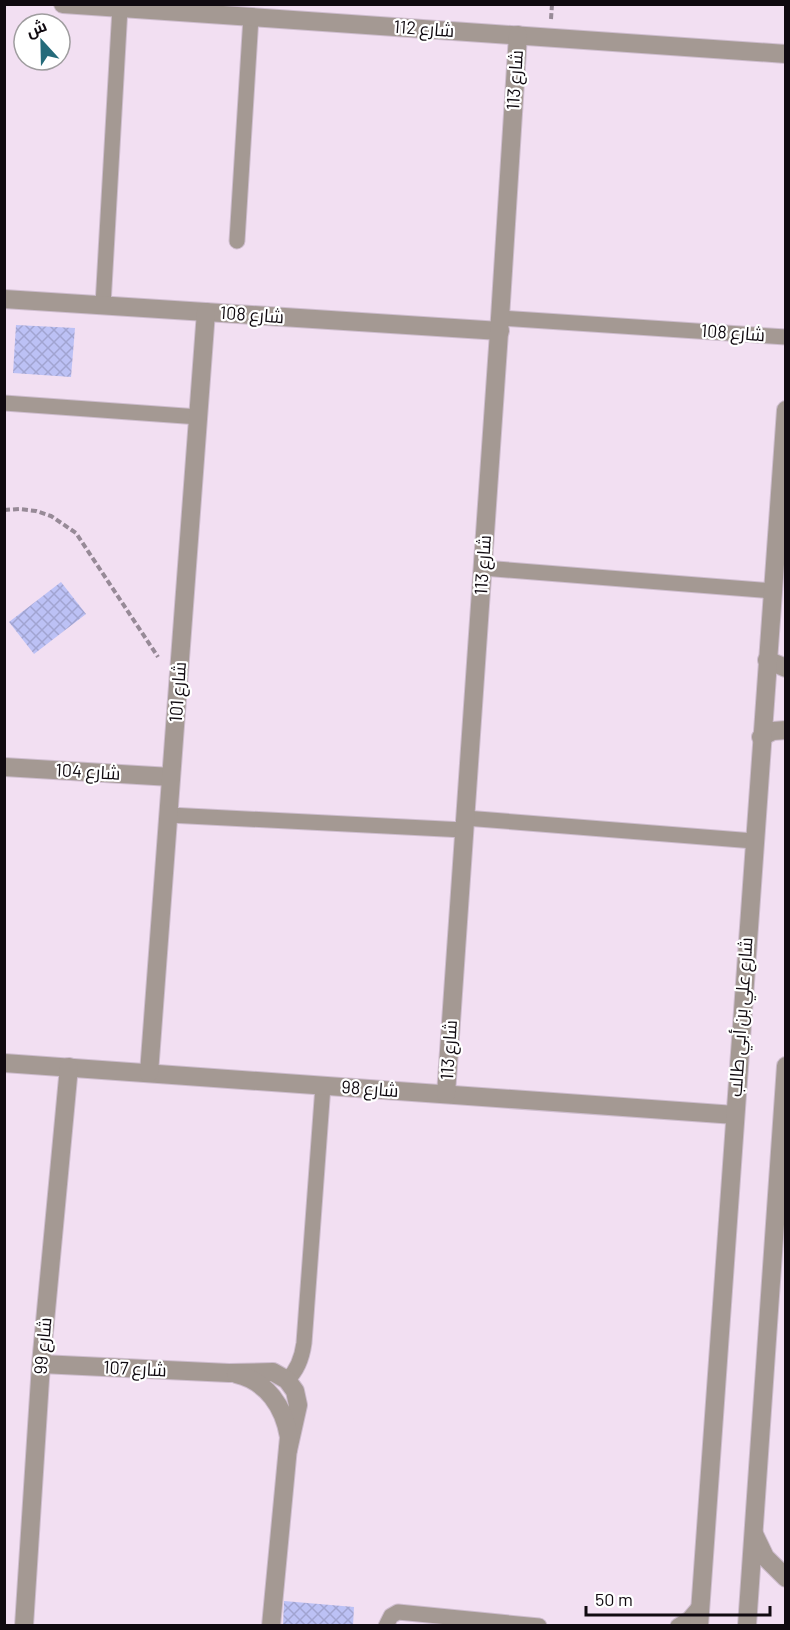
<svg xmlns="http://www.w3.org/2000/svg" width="790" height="1630" viewBox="0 0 790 1630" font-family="Barlow,Cairo,sans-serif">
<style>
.building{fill:url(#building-cross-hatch)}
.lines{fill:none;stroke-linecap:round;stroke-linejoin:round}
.service-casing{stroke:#cebdce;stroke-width:17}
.minor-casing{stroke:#cebdce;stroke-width:20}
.tertiary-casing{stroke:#cebdce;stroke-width:20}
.path{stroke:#978a97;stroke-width:4;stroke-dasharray:6 3;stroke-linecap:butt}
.service{stroke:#a49993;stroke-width:15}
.minor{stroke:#a49993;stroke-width:18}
.tertiary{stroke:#a49993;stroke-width:18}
.labels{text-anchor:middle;stroke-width:4.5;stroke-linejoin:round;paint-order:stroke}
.street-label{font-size:18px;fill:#100a10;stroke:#fff}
</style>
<defs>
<pattern id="building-cross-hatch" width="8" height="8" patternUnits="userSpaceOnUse" patternTransform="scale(1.5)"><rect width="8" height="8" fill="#bcc1f5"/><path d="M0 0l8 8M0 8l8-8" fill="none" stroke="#a1a4d1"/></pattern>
</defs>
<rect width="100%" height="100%" fill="#f2dff2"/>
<g class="building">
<polygon points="16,325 75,328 71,377 13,373"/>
<polygon points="61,582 86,614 34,654 9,622"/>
<polygon points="284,1601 354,1607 353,1626 283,1626"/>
</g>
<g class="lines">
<g class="service-casing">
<g id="service">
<polyline points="237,241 251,17"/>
<polyline points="103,305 120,8"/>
<polyline points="500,318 786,337"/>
<polyline points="4,403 199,417"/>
<polyline points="483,568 773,591"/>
<polyline points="169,815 464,830"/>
<polyline points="465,818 754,841"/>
<path d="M 287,1380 C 298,1370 302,1358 304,1343 L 323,1086"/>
<polyline points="386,1626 391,1616 398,1612 539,1626"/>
<polyline points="678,1626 689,1619 700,1606"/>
</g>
</g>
<g class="minor-casing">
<g id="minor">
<polyline points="63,4 786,54"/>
<polyline points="4,299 500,331"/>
<polyline points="4,767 171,777"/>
<polyline points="4,1063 735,1115"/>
<polyline points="149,1073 206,312"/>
<polyline points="446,1094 500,318 518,35"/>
<polyline points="41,1364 229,1373 273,1372 287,1380 295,1391 298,1405 288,1450"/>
<path d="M 236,1374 C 267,1381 284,1407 289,1437 L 271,1626"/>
<polyline points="24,1626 41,1364 69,1067"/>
</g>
</g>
<g class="tertiary-casing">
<g id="tertiary">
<polyline points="767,660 786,668"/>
<polyline points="761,737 773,731 786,730"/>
<polyline points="754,1534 765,1557 786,1578"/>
<polyline points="699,1626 786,410"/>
<polyline points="747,1626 786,1066"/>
</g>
</g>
<g class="path">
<polyline points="551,19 552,4"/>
<polyline points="4,510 19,509 36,511 51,516 76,533 158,657"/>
</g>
<use href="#service" class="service"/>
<use href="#minor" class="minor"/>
<use href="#tertiary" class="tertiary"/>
</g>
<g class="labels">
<g class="street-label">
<text transform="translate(424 29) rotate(4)" y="6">شارع 112</text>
<text transform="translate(515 80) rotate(-86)" y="6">شارع 113</text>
<text transform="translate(252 315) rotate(4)" y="6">شارع 108</text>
<text transform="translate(733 333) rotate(4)" y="6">شارع 108</text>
<text transform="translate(483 565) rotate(-86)" y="6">شارع 113</text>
<text transform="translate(178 692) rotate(-86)" y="6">شارع 101</text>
<text transform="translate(88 772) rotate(3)" y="6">شارع 104</text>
<text transform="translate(741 1017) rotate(-86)" y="6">شارع علي بن أبي طالب</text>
<text transform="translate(449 1050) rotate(-86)" y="6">شارع 113</text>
<text transform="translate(370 1089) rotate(4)" y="6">شارع 98</text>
<text transform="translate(43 1346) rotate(-85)" y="6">شارع 99</text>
<text transform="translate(135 1369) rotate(3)" y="6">شارع 107</text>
</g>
</g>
<rect width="790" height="1630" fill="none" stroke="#100a10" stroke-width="12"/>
<g transform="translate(42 42) rotate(338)"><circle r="28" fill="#ffffff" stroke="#9f9d9f" stroke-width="1.5"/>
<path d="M0-4.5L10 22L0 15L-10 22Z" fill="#256b7a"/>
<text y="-9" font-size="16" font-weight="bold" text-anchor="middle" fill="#100a10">ش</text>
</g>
<path d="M586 1606v9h184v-9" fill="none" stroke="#100a10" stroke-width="3"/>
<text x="595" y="1606" font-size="18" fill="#100a10" stroke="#ffffff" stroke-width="4.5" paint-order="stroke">50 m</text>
</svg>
